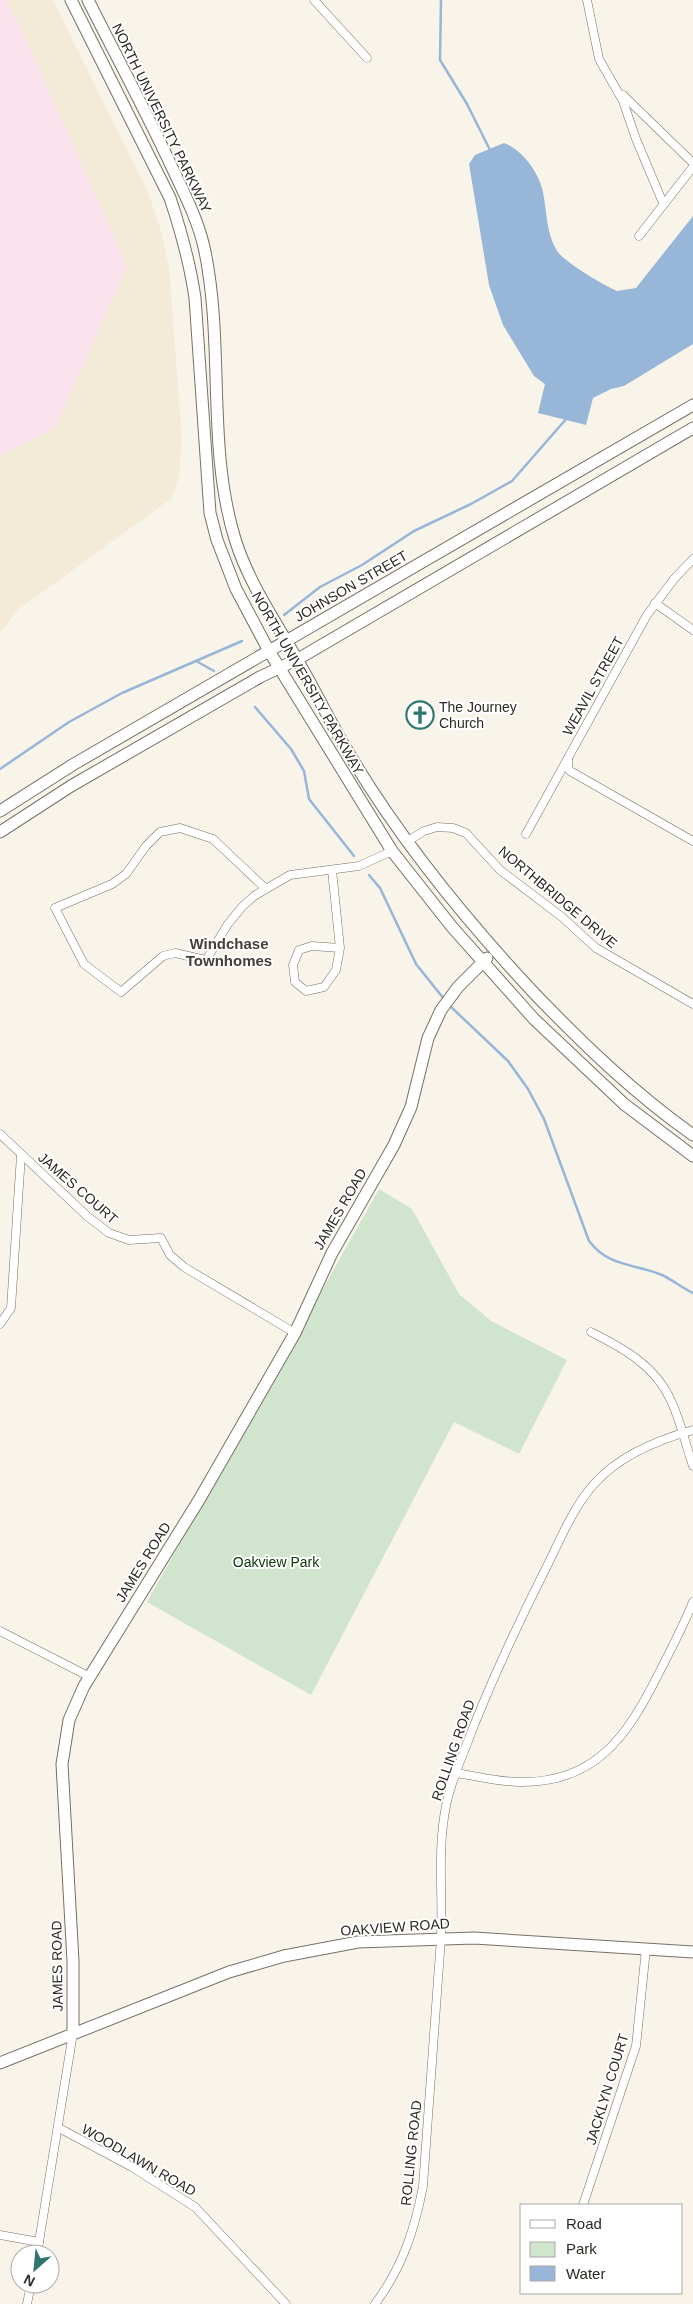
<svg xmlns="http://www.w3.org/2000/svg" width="693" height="2304" viewBox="0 0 693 2304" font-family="Arial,sans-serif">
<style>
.built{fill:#f3ebd8}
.education{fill:#fbe3ee}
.green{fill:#d0e4ce}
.water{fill:#97b6d8}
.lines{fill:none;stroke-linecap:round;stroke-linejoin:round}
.stream{stroke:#97b6d8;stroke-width:2.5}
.street-casing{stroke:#767167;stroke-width:9}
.secondary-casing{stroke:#767167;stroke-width:13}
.street{stroke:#fff;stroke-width:8}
.secondary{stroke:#fff;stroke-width:11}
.labels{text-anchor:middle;stroke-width:4;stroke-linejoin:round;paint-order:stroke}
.street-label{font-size:14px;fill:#2c2a25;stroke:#fff}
.poi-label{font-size:14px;fill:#2c2a25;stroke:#fff;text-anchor:start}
.park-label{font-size:14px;fill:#083605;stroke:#fff}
.neighbourhood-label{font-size:15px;font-weight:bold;fill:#433f36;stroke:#fff}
</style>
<rect width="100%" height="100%" fill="#f9f4e9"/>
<polygon class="built" points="0,0 53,0 148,192 161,231 169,267 182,440 179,476 172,498 19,609 0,632"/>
<polygon class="education" points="0,0 6,0 17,20 127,266 55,428 0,455"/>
<polygon class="green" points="379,1189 412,1209 459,1294 491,1321 567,1360 519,1454 454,1422 311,1695 147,1602"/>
<path class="water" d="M 504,143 C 523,150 539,173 543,192 C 547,212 546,233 557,251 C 566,263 603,285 617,291 L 636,288 L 693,216 L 693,344 L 624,386 L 611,389 L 593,398 L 586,425 L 538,413 L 545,384 L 534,376 L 503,325 L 489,285 L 469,164 L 475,155 Z"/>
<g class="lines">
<g class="stream">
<polyline points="441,0 440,60 467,104 491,152"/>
<polyline points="284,615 320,587 362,565 414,531 471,504 512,481 567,418"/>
<polyline points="196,661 214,671"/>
<polyline points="255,707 291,749 304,771 309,799 354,856"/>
<polyline points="0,769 69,722 122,693 242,641"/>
<polyline points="369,875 380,888 416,964 444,999"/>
<path d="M 449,1005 L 508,1061 L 528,1089 L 544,1119 L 589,1241 C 610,1268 634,1263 662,1275 C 673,1280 682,1288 693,1293"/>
</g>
<g class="street-casing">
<g id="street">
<polyline points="314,0 367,58"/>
<polyline points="587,0 599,59 623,101 636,139 663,203"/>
<polyline points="623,95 693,163"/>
<polyline points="639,236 693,167"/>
<polyline points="655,603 693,630"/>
<polyline points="568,760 568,768 570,771 693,841"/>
<polyline points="526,834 647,615 674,579 693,559"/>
<polyline points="408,841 424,831 437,827 453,828 466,833 500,870 562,917 596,948 693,1004"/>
<polyline points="332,870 340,948 336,970 324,987 306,991 295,982 293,965 299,950 312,946 340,948"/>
<polyline points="266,889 213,839 180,828 160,832 146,846 126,874 112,884 55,908 84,964 121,992 163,956 175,953 206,960 228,924 242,907 254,896 290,875 359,866 392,851"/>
<polyline points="0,1134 87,1216 109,1233 129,1240 161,1238 170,1255 184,1267 295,1333"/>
<polyline points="0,1324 11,1308 21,1155"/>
<path d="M 591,1332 C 623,1348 656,1366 671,1401 C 680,1419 686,1446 693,1466"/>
<polyline points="0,1631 90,1677"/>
<path d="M 456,1773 C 477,1776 498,1782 520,1782 C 596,1783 627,1736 658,1675 C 670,1651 683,1627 693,1602"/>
<polyline points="59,2128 132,2167 195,2207 286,2304"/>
<polyline points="583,2205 636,2046 646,1949"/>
<polyline points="0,2235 39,2242"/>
<polyline points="37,2254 73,2033"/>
<polyline points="27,2304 31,2284"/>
<path d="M 375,2304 C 402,2268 415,2229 423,2186 L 441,1938 C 443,1894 437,1850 446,1806 C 450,1784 460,1762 468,1741 C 490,1683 516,1628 544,1572 C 559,1543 572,1508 595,1483 C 620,1455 657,1440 693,1430"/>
</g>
</g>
<g class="secondary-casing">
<g id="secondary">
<path d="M 71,0 L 170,198 C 181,231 190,263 195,298 L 210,513 L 217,540 L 236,589 L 269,651 L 392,851 L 452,927 L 534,1019 L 624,1104 L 693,1156"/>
<path d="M 88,0 C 115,54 144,107 169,161 C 182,189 197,217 204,247 C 225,343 206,445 235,539 C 249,584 276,622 299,663 C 315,690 328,718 344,745 C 396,835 463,917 534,993 C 584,1045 635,1094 693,1135"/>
<polyline points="0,811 74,764 693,405"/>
<polyline points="0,832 71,786 260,677 298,659 693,428"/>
<polyline points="73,2033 73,1961 62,1764 69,1720 84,1686 199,1500 295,1333 332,1253 394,1145 411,1107 428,1038 441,1010 458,987 487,958"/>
<polyline points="0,2063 229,1972 284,1956 358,1942 474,1938 693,1952"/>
</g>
</g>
<use href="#street" class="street"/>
<use href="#secondary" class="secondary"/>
</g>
<defs>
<g id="church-ring" transform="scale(1.4375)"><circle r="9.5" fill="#fff" stroke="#2e766f" stroke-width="1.5"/><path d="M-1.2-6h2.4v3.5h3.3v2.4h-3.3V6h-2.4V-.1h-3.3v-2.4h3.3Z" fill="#2e766f"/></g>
</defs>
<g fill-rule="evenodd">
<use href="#church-ring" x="420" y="715"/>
</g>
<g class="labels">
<g class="street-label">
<text transform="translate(162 118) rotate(64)" y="5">NORTH UNIVERSITY PARKWAY</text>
<text transform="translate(351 586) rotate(-30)" y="5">JOHNSON STREET</text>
<text transform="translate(308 683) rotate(60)" y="5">NORTH UNIVERSITY PARKWAY</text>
<text transform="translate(593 686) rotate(-61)" y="5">WEAVIL STREET</text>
<text transform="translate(558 897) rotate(40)" y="5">NORTHBRIDGE DRIVE</text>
<text transform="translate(78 1188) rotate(41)" y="5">JAMES COURT</text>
<text transform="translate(340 1209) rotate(-60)" y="5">JAMES ROAD</text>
<text transform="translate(143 1562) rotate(-58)" y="5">JAMES ROAD</text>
<text transform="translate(453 1750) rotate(-71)" y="5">ROLLING ROAD</text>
<text transform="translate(395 1927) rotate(-4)" y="5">OAKVIEW ROAD</text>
<text transform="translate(57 1966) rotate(-91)" y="5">JAMES ROAD</text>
<text transform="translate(607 2089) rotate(-73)" y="5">JACKLYN COURT</text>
<text transform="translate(411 2153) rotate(-84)" y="5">ROLLING ROAD</text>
<text transform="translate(139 2160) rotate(30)" y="5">WOODLAWN ROAD</text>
</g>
<g class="poi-label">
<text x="439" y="712">The Journey<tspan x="439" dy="16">Church</tspan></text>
</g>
<g class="park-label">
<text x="276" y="1567">Oakview Park</text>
</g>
<g class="neighbourhood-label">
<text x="229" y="949">Windchase<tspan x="229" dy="17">Townhomes</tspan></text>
</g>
</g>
<rect x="520" y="2204" width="162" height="90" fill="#ffffff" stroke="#abaaa8"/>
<rect x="530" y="2220" width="25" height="8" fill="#ffffff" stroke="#abaaa8"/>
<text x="566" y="2229" font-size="15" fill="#2c2a25">Road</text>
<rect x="530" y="2242" width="25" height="15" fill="#d0e4ce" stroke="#abaaa8"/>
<text x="566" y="2254" font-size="15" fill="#2c2a25">Park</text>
<rect x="530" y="2266" width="25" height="15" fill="#97b6d8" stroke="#abaaa8"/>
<text x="566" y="2279" font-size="15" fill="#2c2a25">Water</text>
<g transform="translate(35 2269) rotate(207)"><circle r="24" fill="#ffffff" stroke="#abaaa8"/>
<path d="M0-4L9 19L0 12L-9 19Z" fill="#2e766f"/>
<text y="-8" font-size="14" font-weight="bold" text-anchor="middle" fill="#2c2a25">N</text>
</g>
</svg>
